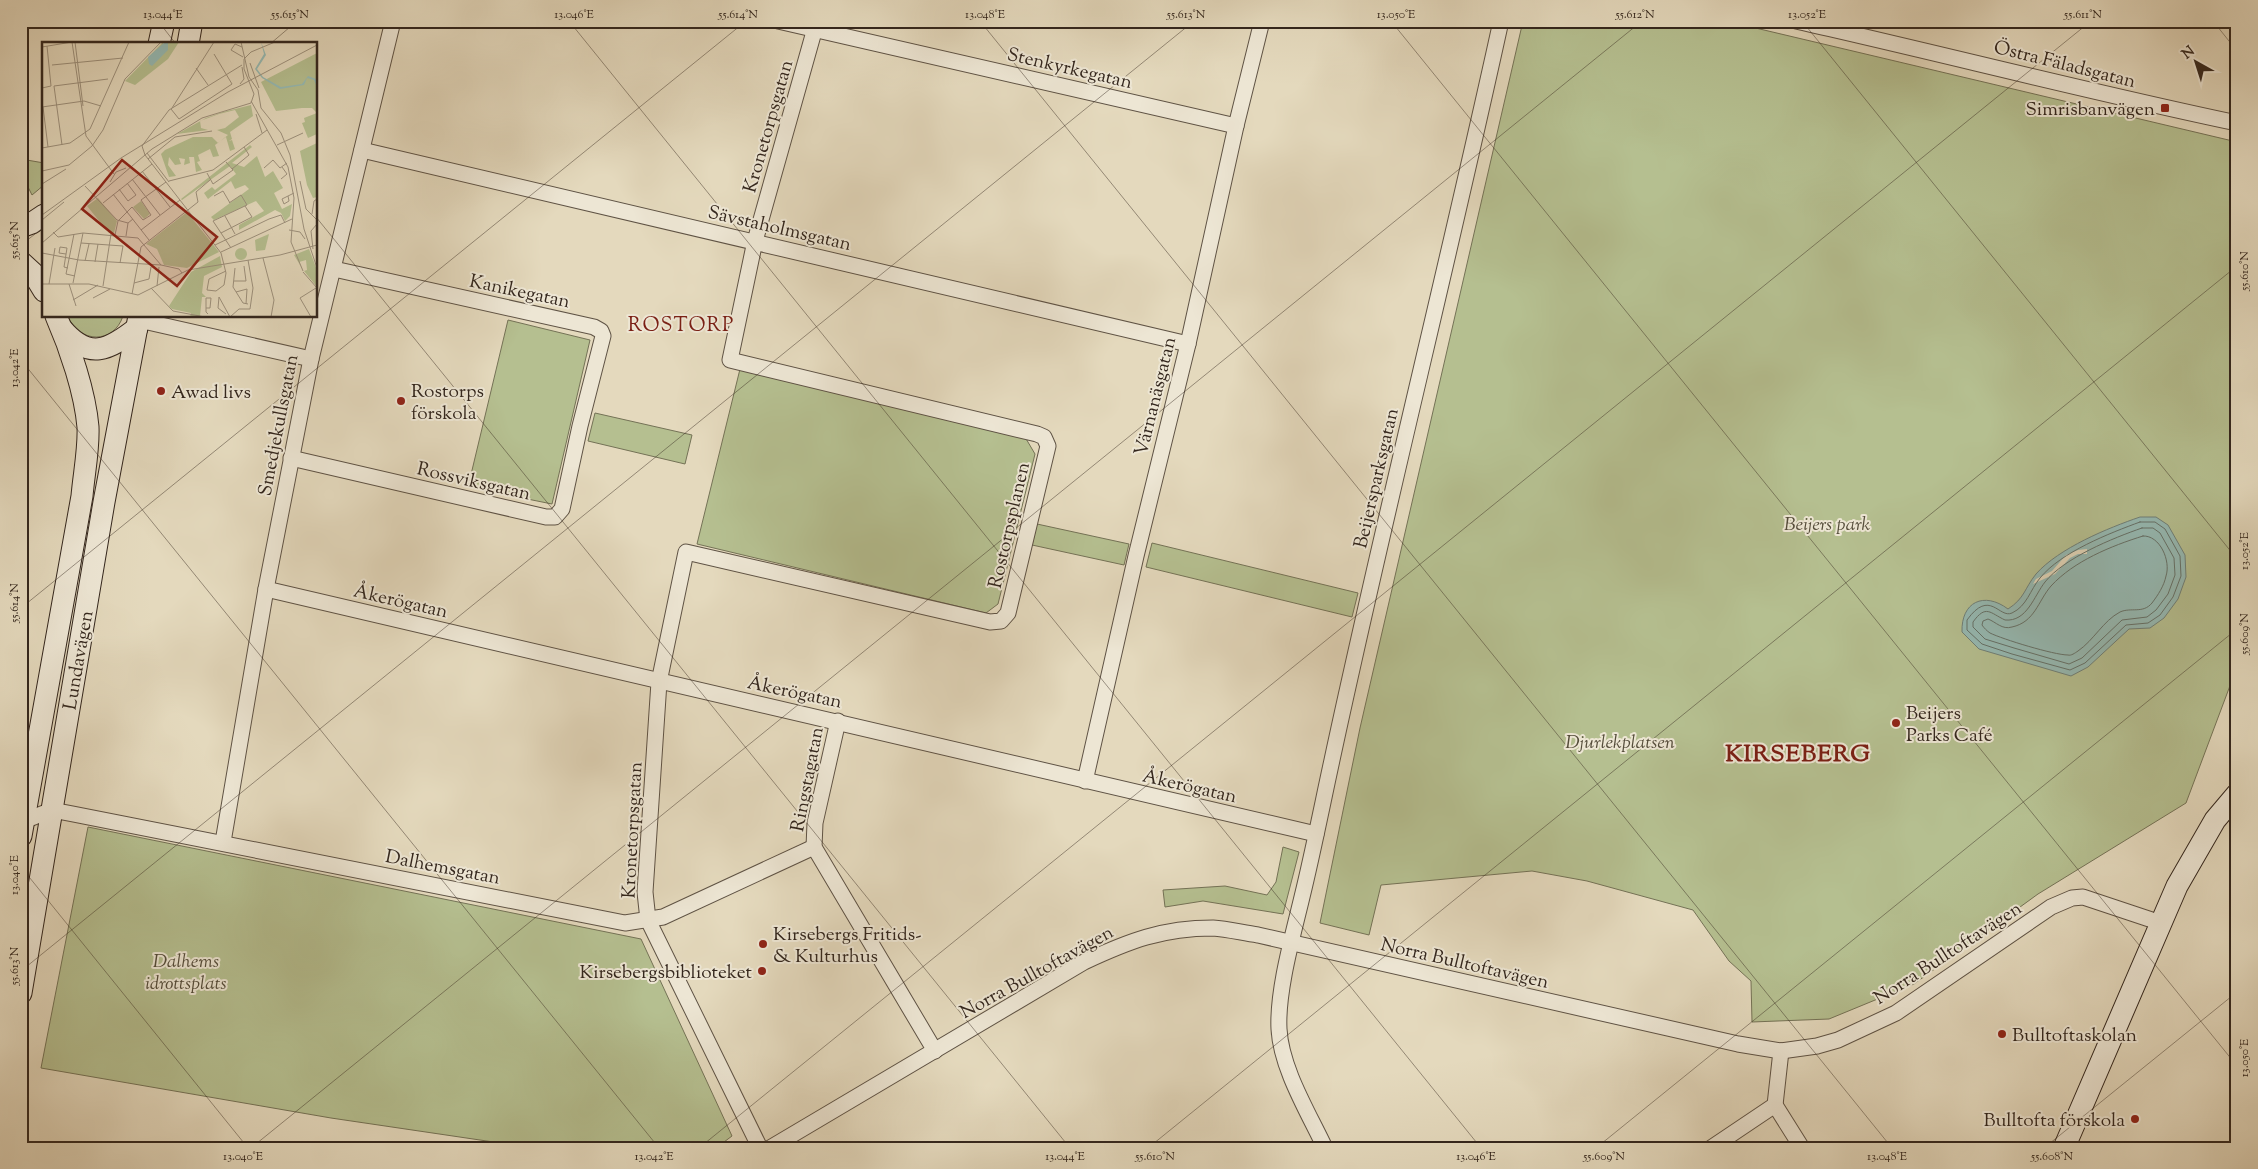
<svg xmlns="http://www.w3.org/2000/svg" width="2258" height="1169" viewBox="0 0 2258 1169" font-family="'Sorts Mill Goudy',serif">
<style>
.green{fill:#b5bf90;stroke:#747256}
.water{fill:#95bab4;stroke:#6e7f78}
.pier{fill:#e4d9bd}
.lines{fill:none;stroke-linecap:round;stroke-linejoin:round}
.shore{stroke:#647068;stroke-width:1}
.street-casing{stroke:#5f5345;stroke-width:17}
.secondary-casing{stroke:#33261d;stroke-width:23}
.street{stroke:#ede6d4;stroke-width:15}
.secondary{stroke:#ede6d4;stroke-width:21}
.ticks{fill:none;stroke:#33261d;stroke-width:1;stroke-opacity:0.45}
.poi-dot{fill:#8f2418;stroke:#ede6d4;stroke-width:2}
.labels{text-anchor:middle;stroke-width:4;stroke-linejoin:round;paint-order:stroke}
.street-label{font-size:19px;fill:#33261d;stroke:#ede6d4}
.poi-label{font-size:19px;fill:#33261d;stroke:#ede6d4;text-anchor:start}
.park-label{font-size:19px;font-style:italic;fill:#544c3a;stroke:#ede6d4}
.neighbourhood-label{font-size:20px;letter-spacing:1px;fill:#7a1f14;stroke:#ede6d4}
.district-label{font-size:24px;font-weight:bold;letter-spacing:1px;fill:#7a1f14;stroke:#ede6d4}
.inset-road{fill:none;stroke:#9d917d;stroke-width:1}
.view{fill:#8f2418;fill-opacity:0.15;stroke:#8f2418;stroke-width:2.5}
.inset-edge{fill:none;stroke:#33261d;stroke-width:2.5}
.neatline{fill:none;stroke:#33261d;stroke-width:2}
.ticks-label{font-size:12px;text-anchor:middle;fill:#33261d}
</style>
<rect width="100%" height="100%" fill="#e4d9bd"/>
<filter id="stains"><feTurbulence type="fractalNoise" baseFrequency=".004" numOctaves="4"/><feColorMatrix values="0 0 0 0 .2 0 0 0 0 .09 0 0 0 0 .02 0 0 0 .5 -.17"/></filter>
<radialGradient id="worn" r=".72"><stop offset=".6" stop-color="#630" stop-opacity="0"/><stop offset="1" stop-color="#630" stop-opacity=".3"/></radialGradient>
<g class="green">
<polygon points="1523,21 1726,21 2237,142 2237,667 2186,803 2038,894 1914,984 1829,1019 1752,1022 1751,981 1729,961 1693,910 1587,881 1532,871 1381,885 1369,935 1320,923 1360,728"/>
<polygon points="21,159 44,163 44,185 32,195 21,173"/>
<path d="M 68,316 L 123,316 C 114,344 79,344 68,316 Z"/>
<polygon points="508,320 590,340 552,504 468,487"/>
<polygon points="740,369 1025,437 1035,454 998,604 986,613 697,544"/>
<polygon points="595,413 692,435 685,464 588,441"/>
<polygon points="1037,524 1129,544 1124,565 1032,545"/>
<polygon points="1152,543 1358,593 1352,617 1146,567"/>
<polygon points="88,827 641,939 732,1136 716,1148 534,1148 331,1118 41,1068"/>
<polygon points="1283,847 1299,852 1283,914 1203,901 1165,907 1163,890 1225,886 1267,895 1276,882"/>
</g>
<path class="water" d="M 2140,517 L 2156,517 L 2168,525 L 2185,555 L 2186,577 L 2178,599 L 2164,618 L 2150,628 L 2129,629 L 2088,667 L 2071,676 L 1979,649 L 1962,632 C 1961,602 1984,591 2008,609 C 2025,598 2024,589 2036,574 C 2059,548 2108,528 2140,517 Z"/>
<polygon class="pier" points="2087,549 2087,554 2078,554 2070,558 2055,574 2033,584 2036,579 2052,571 2066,555 2078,550"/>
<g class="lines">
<g class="shore">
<path d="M 2140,522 L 2155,522 L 2165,529 L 2180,556 L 2181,576 L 2173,597 L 2160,615 L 2148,623 L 2126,625 L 2085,663 L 2070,670 L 2012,654 L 1982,644 L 1967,630 L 1967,620 C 1990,588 1999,619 2012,613 C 2027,606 2030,590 2040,578 C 2061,552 2110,533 2140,522 Z"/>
<path d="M 2142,528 L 2153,528 L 2160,533 L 2174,558 L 2175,575 L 2168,594 L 2156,610 L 2147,617 L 2122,620 L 2082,658 L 2069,664 L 2014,648 L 1985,639 L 1973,627 L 1973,622 C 1986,604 1990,613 2005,620 C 2027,622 2034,596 2045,582 C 2064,558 2113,538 2142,528 Z"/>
<path d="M 2143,536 C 2160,535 2171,561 2166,576 C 2164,586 2158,595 2152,603 C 2143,614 2131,607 2120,612 C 2103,621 2094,640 2078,651 C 2075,653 2071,656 2068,655 C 2054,655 2002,639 1990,633 C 1987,631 1984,628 1982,625 L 1983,621 L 1988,619 C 1996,622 2002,630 2012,627 C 2035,622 2038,601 2051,586 C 2074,561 2111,546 2143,536 Z"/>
</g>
<g class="street-casing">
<g id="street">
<polyline points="778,21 1236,126"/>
<path d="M 1796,21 C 1943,54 2089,92 2237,123"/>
<polyline points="362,150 1188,344"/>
<polyline points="139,320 311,359"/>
<polyline points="291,458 546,517 555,517 562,509 580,426 603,336 601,331 594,327 334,269"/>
<polyline points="266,589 1316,834"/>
<polyline points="838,721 815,823 814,847 935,1051"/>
<polyline points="1085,781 1136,556 1188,344 1236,126 1262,21"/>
<polyline points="21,822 52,810 73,814 625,923 663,917 814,847"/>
<polyline points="223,842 266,589 311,359 393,21"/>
<polyline points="1775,1105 1802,1148"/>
<polyline points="760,1148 648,920 645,892 659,682 686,552 990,622 1001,621 1008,613 1048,446 1044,437 1037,434 730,360 755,241 817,21"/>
<path d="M 770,1148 L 1084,962 C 1129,941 1162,928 1213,928 C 1228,929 1243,933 1258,935 L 1738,1044 L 1781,1051 L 1817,1046 L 1838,1040 L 1896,1013 L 2051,907 L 2072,898 L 2083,897 L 2161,923"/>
<path d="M 1325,1148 C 1308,1112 1281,1068 1279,1029 C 1277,991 1293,935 1302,897 C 1313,852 1322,806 1332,760 C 1385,513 1447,268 1501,21"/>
<polyline points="1711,1148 1775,1105 1781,1051"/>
</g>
</g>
<g class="secondary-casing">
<g id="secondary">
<polyline points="159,44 164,21"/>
<polyline points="188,44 192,21"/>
<polyline points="21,227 32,223 44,215"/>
<polyline points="21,262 33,273 44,291"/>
<path d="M 62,329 C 89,361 109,350 137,328"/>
<path d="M 21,836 L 82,496 C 84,473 89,449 88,427 C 85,392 70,348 56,316"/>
<polyline points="21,993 104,502 139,316"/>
<polyline points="2064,1148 2177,886 2215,820 2237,794"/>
</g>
</g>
<use href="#street" class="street"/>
<use href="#secondary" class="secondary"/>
</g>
<path class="ticks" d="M 158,21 L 176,44M 569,21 L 1481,1148M 980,21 L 1892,1148M 1391,21 L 2237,1066M 1802,21 L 2237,559M 2213,21 L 2237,51M 270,44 L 297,21M 316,217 L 1070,1148M 21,245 L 44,227M 21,360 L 659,1148M 21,608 L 746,21M 21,867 L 248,1148M 21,971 L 1194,21M 251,1148 L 1642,21M 699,1148 L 2091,21M 1148,1148 L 2237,266M 1596,1148 L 2237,629M 2044,1148 L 2237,992"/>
<g class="poi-dot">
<rect x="2160" y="103" width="10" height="10" rx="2.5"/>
<circle cx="161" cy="391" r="5"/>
<circle cx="401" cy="401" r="5"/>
<circle cx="1896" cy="723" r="5"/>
<circle cx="763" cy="944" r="5"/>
<circle cx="762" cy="971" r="5"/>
<circle cx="2002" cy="1034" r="5"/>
<circle cx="2135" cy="1119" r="5"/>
</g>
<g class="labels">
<g class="street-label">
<text transform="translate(2065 63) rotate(14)" y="7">Östra Fäladsgatan</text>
<text transform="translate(1070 67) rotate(13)" y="7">Stenkyrkegatan</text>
<text transform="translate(767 126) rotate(-74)" y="7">Kronetorpsgatan</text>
<text transform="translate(780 227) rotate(13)" y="7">Sävstaholmsgatan</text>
<text transform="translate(520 290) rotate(12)" y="7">Kanikegatan</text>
<text transform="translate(1154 396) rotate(-76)" y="7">Värnanäsgatan</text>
<text transform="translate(277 425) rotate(-79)" y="7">Smedjekullsgatan</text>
<text transform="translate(1375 478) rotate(-77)" y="7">Beijersparksgatan</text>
<text transform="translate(474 480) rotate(13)" y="7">Rossviksgatan</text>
<text transform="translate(1008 525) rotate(-77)" y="7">Rostorpsplanen</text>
<text transform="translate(401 600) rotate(13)" y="7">Åkerögatan</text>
<text transform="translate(77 660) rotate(-80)" y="7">Lundavägen</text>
<text transform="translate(795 691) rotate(12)" y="7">Åkerögatan</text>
<text transform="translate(806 779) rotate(-79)" y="7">Ringstagatan</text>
<text transform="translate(1190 785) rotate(13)" y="7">Åkerögatan</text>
<text transform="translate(631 830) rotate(-87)" y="7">Kronetorpsgatan</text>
<text transform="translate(443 866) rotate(11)" y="7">Dalhemsgatan</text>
<text transform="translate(1947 952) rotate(-33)" y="7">Norra Bulltoftavägen</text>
<text transform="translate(1465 962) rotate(13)" y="7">Norra Bulltoftavägen</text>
<text transform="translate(1036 971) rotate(-29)" y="7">Norra Bulltoftavägen</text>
</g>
<g class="poi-label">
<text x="2155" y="115" text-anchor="end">Simrisbanvägen</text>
<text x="411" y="397">Rostorps<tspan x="411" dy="22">förskola</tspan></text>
<text x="171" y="398">Awad livs</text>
<text x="1906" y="719">Beijers<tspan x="1906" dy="22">Parks Café</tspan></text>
<text x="773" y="940">Kirsebergs Fritids-<tspan x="773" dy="22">&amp; Kulturhus</tspan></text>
<text x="752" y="978" text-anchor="end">Kirsebergsbiblioteket</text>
<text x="2012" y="1041">Bulltoftaskolan</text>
<text x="2125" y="1126" text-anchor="end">Bulltofta förskola</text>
</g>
<g class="park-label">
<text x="1827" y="530">Beijers park</text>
<text x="1620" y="748">Djurlekplatsen</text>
<text x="186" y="967">Dalhems<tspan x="186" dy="22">idrottsplats</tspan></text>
</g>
<g class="neighbourhood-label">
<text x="681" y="331">ROSTORP</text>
</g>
<g class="district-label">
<text x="1798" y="761">KIRSEBERG</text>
</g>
</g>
<g transform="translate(42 42)">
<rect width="275" height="275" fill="#e4d9bd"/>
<path d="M 121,0 L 121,5 L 115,7 L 126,4 L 126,0 L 137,0 L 126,17 L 93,43 L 83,39 ZM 275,11 L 275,71 L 270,66 L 260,66 L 234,69 L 219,40 ZM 209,63 L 211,74 L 188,90 L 190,97 L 187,99 L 190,98 L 193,107 L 188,109 L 184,95 L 173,103 L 177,114 L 171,115 L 168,107 L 156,113 L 158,119 L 155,120 L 160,128 L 154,130 L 152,115 L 147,115 L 148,121 L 142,123 L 143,117 L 137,116 L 139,122 L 133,123 L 127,115 L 126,123 L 134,134 L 127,135 L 119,112 L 123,108 L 151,95 L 170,95 L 176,101 L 186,93 L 175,88 L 183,86 L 197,75 L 193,68 L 177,72 L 158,79 L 159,86 L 166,88 L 135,92 L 164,76 L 181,70 ZM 275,71 L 275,92 L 266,96 L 260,81 L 263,80 L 262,76 ZM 275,101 L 275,155 L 271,156 L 265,143 L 258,109 ZM 208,103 L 210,105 L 190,121 L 202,125 L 215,114 L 223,135 L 231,129 L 241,146 L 232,151 L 240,167 L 250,162 L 248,174 L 243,179 L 239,171 L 233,168 L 197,188 L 197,183 L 222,169 L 214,159 L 172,178 L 169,175 L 207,147 L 203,143 L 193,147 L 189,139 L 166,157 L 162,151 L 170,145 L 173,148 L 194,132 L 188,124 L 140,158 L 139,157 ZM 56,156 L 75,179 L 72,191 L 67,191 L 45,164 ZM 99,159 L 108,172 L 102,177 L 91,165 ZM 145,170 L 177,210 L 145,226 L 122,223 L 115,207 L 104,202 ZM 227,192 L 223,208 L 214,209 L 213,198 ZM193 212a6 6 0 1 1 12 0a6 6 0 1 1-12 0ZM 267,207 L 275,228 L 275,245 L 262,229 L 265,228 L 264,218 L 257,220 L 261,228 L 252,213 ZM 178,214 L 180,225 L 162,234 L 160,251 L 164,255 L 160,255 L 158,274 L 161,275 L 148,275 L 149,271 L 130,267 L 127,264 L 149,230 Z" fill="#b5bf90"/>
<path d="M 123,0 L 126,0 L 126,8 L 110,24 L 107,22 L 106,15 ZM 219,0 L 224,13 L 215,27 L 221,35 L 239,45 L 260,42 L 266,34 L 274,37 L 275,45 L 272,38 L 265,36 L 262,43 L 238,47 L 220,36 L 213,27 L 222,12 Z" fill="#95bab4"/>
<path class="inset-road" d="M 33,0 L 41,64M 199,0 L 207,35 L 216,48 L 219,66 L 239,91 L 248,113 L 262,187 L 275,226M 0,5 L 30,0 L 44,94 L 72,132M 200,5 L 193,2 L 189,8 L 201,15M 208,21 L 217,46M 10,23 L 81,16M 154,26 L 166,43M 198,42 L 202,37 L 200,25M 0,46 L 9,44 L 5,4M 209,59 L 246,125 L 252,156 L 249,200 L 261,229M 0,65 L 42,59 L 59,64M 1,65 L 6,105M 130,66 L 172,0M 129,67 L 137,77 L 190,42 L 172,12M 214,72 L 220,91M 20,103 L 12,44 L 66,37M 235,103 L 261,91M 0,106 L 28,101 L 48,87 L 87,0M 105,111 L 127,140M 106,117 L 133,95 L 170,89M 222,126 L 231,118 L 238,126 L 245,121M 190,127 L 207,113 L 202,105M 0,129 L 27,123 L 50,104 L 61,88 L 83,37 L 119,0M 100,129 L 128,165M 165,131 L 171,142 L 191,128 L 184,120M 90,137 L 118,173M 239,137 L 245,132 L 240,125M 127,139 L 171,128 L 225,88M 258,139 L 264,167 L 275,178M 68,140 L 74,130 L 84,126M 0,142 L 24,127M 43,144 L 75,178 L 86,181M 77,147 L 86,159 L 94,153 L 85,141M 71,152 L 107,198M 172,154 L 181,149 L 188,161M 246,154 L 247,159 L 242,162 L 240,157 L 252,151M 61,161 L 110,122M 187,161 L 199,153 L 205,163 L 171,179 L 189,206M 270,172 L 272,159 L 275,157M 0,173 L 79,116 L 186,50 L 275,3M 183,174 L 193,192M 0,178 L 22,160M 99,188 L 138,158M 247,188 L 258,190 L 263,197M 11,190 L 16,195 L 41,191 L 96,196 L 119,223 L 137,227 L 140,231M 179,191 L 210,175 L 203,164M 32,192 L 24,232 L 33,234M 73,193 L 76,179 L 90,165 L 101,178 L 109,173 L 99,158 L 124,140M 84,194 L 86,181 L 91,177M 0,201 L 110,107 L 160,76 L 209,61 L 212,52 L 202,27 L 202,17 L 209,10 L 233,0M 39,201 L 81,204 L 78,221M 173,203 L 227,177 L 239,173 L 243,181M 271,207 L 269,189 L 275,182M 179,210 L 250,177M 0,211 L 37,218 L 119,223M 24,212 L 17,211 L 18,205 L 25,206 L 22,225 L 26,226M 221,216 L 232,258 L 229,275M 43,219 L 47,202M 53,220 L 56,202M 193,226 L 191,245 L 201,261 L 206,262M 184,229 L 167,237 L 165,248 L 174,249 L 182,243 L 184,231 L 179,211 L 103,113 L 100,104 L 127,68 L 200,23M 261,230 L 275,246M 192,239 L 204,239 L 202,224M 31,241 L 41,191M 92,241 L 107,237 L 109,225M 0,242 L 47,242 L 96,253 L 146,228 L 238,213 L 275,203M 7,242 L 13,206M 27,242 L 34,264M 61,244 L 69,192M 115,244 L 117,225M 109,246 L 131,269 L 163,275M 194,250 L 205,247 L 204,262M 90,252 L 99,205 L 156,160 L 154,150 L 168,138M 51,256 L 68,247M 31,258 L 56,243M 164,266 L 168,266 L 169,256 L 164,256 L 164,270 L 166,272M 184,272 L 176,266 L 177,255 L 188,275M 188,275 L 197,267 L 208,267 L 211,246 L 206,218M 269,275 L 258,256 L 274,246"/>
<path class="view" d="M 80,118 L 175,195 L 135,244 L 40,167 Z"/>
<rect width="275" height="275" class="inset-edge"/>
</g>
<rect width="2258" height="1169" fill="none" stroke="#e4d9bd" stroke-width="55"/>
<g transform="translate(2196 62) rotate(321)" stroke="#ede6d4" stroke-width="4" paint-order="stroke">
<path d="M0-4L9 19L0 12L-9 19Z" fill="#33261d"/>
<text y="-8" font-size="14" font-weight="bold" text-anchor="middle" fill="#33261d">N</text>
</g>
<rect x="28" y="28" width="2202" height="1114" class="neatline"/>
<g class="ticks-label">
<text x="163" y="18">13.044°E</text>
<text x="290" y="18">55.615°N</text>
<text x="574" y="18">13.046°E</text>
<text x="738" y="18">55.614°N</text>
<text x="985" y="18">13.048°E</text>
<text x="1186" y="18">55.613°N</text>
<text x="1396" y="18">13.050°E</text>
<text x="1635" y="18">55.612°N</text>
<text x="1807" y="18">13.052°E</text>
<text x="2083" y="18">55.611°N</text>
<text transform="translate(14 240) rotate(-90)" y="4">55.615°N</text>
<text transform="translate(2244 271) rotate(-90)" y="4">55.610°N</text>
<text transform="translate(14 368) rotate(-90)" y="4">13.042°E</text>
<text transform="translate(2244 551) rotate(-90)" y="4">13.052°E</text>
<text transform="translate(14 603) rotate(-90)" y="4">55.614°N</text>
<text transform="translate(2244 634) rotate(-90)" y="4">55.609°N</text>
<text transform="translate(14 875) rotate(-90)" y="4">13.040°E</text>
<text transform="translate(14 966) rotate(-90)" y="4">55.613°N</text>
<text transform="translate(2244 1058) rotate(-90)" y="4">13.050°E</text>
<text x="243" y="1160">13.040°E</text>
<text x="654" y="1160">13.042°E</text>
<text x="1065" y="1160">13.044°E</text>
<text x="1155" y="1160">55.610°N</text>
<text x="1476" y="1160">13.046°E</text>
<text x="1604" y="1160">55.609°N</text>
<text x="1887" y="1160">13.048°E</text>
<text x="2052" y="1160">55.608°N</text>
</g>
<rect width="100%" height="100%" filter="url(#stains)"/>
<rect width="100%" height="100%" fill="url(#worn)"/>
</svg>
